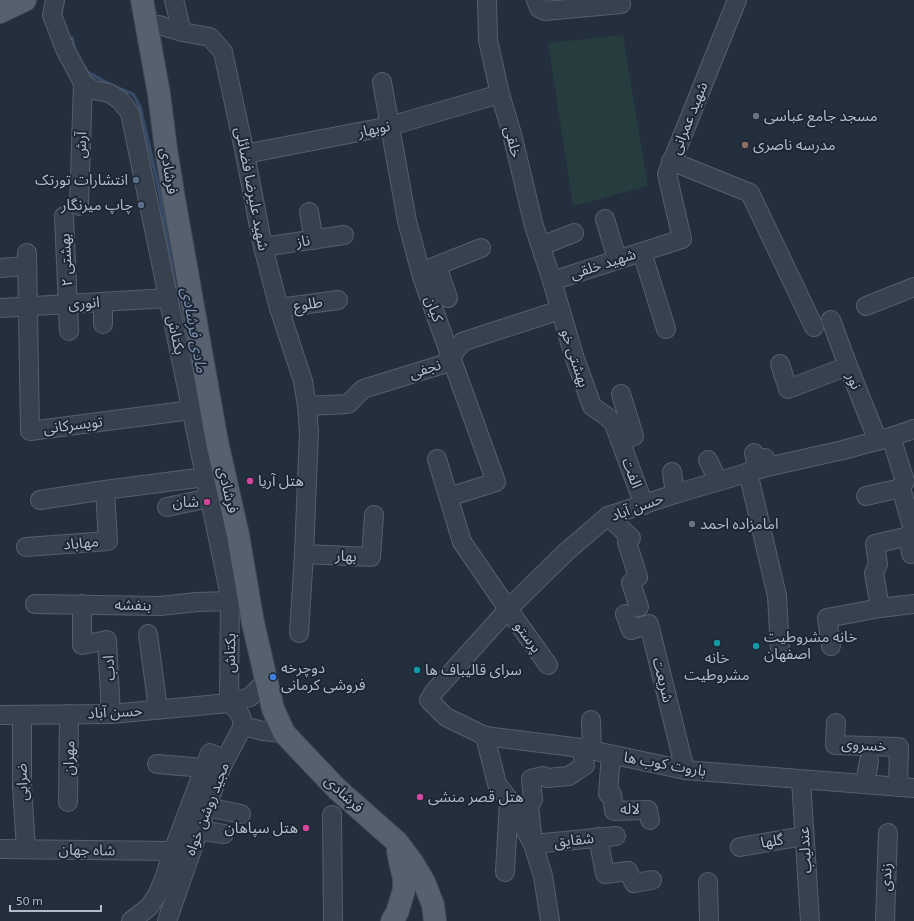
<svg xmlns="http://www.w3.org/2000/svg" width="914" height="921" viewBox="0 0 914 921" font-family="'Exo 2','Noto Sans Arabic',sans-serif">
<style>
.green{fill:#263c3f}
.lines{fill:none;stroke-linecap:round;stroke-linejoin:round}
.stream{stroke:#394c67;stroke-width:3.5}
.minor-casing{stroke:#565f6c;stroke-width:20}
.major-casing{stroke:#414a57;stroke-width:24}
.minor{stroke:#38414e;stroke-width:18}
.major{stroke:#56606e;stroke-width:22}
.worship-dot{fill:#6b7280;stroke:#1d2633;stroke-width:1.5}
.education-dot{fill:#8d6e63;stroke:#1d2633;stroke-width:1.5}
.service-dot{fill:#5c6f8a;stroke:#1d2633;stroke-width:1.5}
.hotel-dot{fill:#d1479c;stroke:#1d2633;stroke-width:1.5}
.culture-dot{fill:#0f9aa8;stroke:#1d2633;stroke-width:1.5}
.shop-dot{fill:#3f7fe0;stroke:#1d2633;stroke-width:1.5}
.labels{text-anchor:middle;stroke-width:4;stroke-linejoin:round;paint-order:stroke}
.poi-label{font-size:15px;fill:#b4bcc9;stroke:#1d2633;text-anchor:start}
.street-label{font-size:15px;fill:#b4bcc9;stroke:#1d2633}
.water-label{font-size:16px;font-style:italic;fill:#7c92b1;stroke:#1d2633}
</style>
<rect width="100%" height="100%" fill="#242f3e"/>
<polygon class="green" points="623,35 648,186 573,206 548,43"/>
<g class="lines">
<g class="stream">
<polyline points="72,38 75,51"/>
<polyline points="85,68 87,72 113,86 133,94 140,107 159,190 178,303"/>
</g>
<g class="minor-casing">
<g id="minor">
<polyline points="55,0 52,15 65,49 83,83 93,90 109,93 120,100 130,113 230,596 229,703"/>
<polyline points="174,0 182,32"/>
<polyline points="487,0 488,40 500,94 512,134 534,226 552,281"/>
<polyline points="536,0 539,8 545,11 621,4"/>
<polyline points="148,27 159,25 182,32 210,37 223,52 245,154 263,247 279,308 303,381 307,406 309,432 304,554 299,633"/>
<polyline points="382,82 407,221 422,277 496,482 449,497"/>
<polyline points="245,154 390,126 500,94"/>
<polyline points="671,161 750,193 814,327"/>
<polyline points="79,206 83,83"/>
<polyline points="309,212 314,240"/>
<polyline points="64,216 69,331"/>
<polyline points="605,219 617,259"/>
<polyline points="541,246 574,233"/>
<polyline points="263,247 344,235"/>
<polyline points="642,252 666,329"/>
<polyline points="27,253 30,431 191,410"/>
<polyline points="437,266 448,298"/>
<polyline points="0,268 27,266"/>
<polyline points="421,272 481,248"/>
<polyline points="103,302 103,324"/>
<polyline points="866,306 914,287"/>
<polyline points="0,308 168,298"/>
<polyline points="279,308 338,300"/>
<polyline points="831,320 848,366 878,441"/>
<polyline points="780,364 788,389 848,366"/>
<polyline points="307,406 348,404 363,389 447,363 462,342 560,310"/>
<polyline points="914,429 891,437 843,450 767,467 675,494 608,516 566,552 511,606 433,693 429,700 446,717 485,736 581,748 685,770 914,788"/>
<polyline points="891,437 905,481 901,488 914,533 909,536 875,544 878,564 874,573 880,608 914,604"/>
<polyline points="620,441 634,436 621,394"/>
<polyline points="754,453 756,462 765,458 767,467"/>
<polyline points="437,459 462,542 508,609 548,665"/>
<polyline points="708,460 718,481"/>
<polyline points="672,472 675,494"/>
<polyline points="748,472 777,596 780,649"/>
<polyline points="866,496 901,488"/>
<polyline points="40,500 105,490 205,477"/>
<path d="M 644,505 L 614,424 C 608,415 600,413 592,406 L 574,356 L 552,281 L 682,239 L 667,174 L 737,0"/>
<polyline points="167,507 210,498"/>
<polyline points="608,516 631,538 627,542 638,577 631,583 639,607"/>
<polyline points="909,536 911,554"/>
<polyline points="26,547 108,541 105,490"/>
<polyline points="304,554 371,557 374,515"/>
<polyline points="35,604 160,606 197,602 231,601"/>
<polyline points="82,604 82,645 107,640 111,714"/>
<polyline points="625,614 631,630 649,624 685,770"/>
<polyline points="148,634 158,709"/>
<polyline points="831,646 827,618 880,608"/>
<polyline points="0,715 111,714 229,703 250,697 266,681"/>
<polyline points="22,715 22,786 26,849"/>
<polyline points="591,720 592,751"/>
<polyline points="836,723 835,745 899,747 898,787"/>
<polyline points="243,726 263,731 284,733"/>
<polyline points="485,736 497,784 507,797 533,844 543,876 550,921"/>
<polyline points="581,748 585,765 569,776 547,778 543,776 531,779 533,800 529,805 533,844 616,836"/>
<polyline points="611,755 608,794 612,794 614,811 648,810 650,820"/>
<polyline points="157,764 204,768"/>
<polyline points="801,780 810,921"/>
<polyline points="865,784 869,761"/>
<polyline points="68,802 69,714"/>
<polyline points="206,807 241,814"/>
<polyline points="332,815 333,921"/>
<polyline points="198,830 224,834"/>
<polyline points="598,837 605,874 628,871 634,883 652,880"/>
<polyline points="740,847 804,836"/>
<polyline points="0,849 173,851"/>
<polyline points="505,872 509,801"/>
<polyline points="708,882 709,921"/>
<polyline points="131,921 149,907 157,895 164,879 173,851 210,753 225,760"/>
<polyline points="167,921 214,787 221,768 243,726 241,716 236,709 229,703"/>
<polyline points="885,921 888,833"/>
</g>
</g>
<g class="major-casing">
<g id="major">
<polyline points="142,0 159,94 166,149 174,199 217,442 238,535 253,623 273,709 284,733 299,749 337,789 397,842 412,862 424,882 433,905 435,921"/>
<polyline points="0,12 25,0"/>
<polyline points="392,921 397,913 404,890 404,878 401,866 398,851"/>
</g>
</g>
<use href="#minor" class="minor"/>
<use href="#major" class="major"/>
</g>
<g class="worship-dot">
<circle cx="756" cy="116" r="4"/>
<circle cx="692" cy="524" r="4"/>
</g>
<circle class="education-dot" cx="745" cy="145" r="4"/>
<g class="service-dot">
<circle cx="136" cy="180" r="4"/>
<circle cx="141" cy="205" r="4"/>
</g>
<g class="hotel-dot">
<circle cx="250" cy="481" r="4"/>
<circle cx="207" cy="502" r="4"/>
<circle cx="420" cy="797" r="4"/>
<circle cx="306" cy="828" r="4"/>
</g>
<g class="culture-dot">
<circle cx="717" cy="643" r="4"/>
<circle cx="756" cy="646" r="4"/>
<circle cx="417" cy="670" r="4"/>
</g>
<circle class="shop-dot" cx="273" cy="677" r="4"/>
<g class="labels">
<g class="poi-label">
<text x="764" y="121">مسجد جامع عباسی</text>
<text x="753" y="150">مدرسه ناصری</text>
<text x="128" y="185" text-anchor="end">انتشارات تورتک</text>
<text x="133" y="210" text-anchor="end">چاپ میرنگار</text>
<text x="258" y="486">هتل آریا</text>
<text x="199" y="507" text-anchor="end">شان</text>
<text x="700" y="529">امامزاده احمد</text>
<text x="764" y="642">خانه مشروطیت<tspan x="764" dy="17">اصفهان</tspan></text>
<text x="717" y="663" text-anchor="middle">خانه<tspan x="717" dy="17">مشروطیت</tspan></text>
<text x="281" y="673">دوچرخه<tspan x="281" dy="17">فروشی کرمانی</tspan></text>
<text x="425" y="675">سرای قالیباف ها</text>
<text x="428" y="802">هتل قصر منشی</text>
<text x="298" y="833" text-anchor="end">هتل سپاهان</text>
</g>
<g class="street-label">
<text transform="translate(689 118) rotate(-68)" y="5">شهید عمرانی</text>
<text transform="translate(374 129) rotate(-12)" y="5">نوبهار</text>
<text transform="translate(513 142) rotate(76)" y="5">خلقی</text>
<text transform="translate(81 145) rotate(-88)" y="5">آرش</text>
<text transform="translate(169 171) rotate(81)" y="5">فرشادی</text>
<text transform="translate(252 189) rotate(79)" y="5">شهید علیرضا فضائلی</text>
<text transform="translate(303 241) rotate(-9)" y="5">ناز</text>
<text transform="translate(66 260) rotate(-93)" y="5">بهشتی ۲</text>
<text transform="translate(603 264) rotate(-18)" y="5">شهید خلقی</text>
<text transform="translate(84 303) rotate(-4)" y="5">انوری</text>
<text transform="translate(308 304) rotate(-9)" y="5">طلوع</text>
<text transform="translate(434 309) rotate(70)" y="5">کیان</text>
<text transform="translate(176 335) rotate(78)" y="5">بکتاش</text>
<text transform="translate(575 358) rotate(72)" y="5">بهشتی خو</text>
<text transform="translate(425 369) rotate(-18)" y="5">نجفی</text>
<text transform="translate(854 381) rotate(68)" y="5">نور</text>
<text transform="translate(73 425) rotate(-7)" y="5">تویسرکانی</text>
<text transform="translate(632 473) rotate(69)" y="5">الفت</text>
<text transform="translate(228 490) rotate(77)" y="5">فرشادی</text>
<text transform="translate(637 507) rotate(-20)" y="5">حسن آباد</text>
<text transform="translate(81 543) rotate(-5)" y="5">مهاباد</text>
<text transform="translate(346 556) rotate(2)" y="5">بهار</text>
<text transform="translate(133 605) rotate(1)" y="5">بنفشه</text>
<text transform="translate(528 637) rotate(54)" y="5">پرستو</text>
<text transform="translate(230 653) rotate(-89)" y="5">بکتاش</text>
<text transform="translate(109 668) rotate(-93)" y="5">ادب</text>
<text transform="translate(663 680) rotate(76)" y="5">شریعت</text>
<text transform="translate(115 712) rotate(-3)" y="5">حسن آباد</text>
<text transform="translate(864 745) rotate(4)" y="5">خسروی</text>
<text transform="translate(69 758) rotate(-89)" y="5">مهران</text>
<text transform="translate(665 764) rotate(10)" y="5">باروت کوب ها</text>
<text transform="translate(22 782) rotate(-92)" y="5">ضرابی</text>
<text transform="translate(344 794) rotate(43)" y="5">فرشادی</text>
<text transform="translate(207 809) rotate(-69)" y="5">مجید روشن خواه</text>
<text transform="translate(630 809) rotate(1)" y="5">لاله</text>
<text transform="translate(574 840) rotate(-6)" y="5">شقایق</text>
<text transform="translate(772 841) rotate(-9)" y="5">گلها</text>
<text transform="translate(87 850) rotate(1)" y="5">شاه جهان</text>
<text transform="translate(805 850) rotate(-94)" y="5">عندلیب</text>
<text transform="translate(886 877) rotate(-88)" y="5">زندی</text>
</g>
<g class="water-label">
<text transform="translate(195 330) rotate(80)" y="6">مادی فرشادی</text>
</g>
</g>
<path d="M10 905v6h91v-6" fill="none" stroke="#b4bcc9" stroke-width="2"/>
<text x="16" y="905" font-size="12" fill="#b4bcc9" stroke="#1d2633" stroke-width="3" paint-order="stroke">50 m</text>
</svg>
